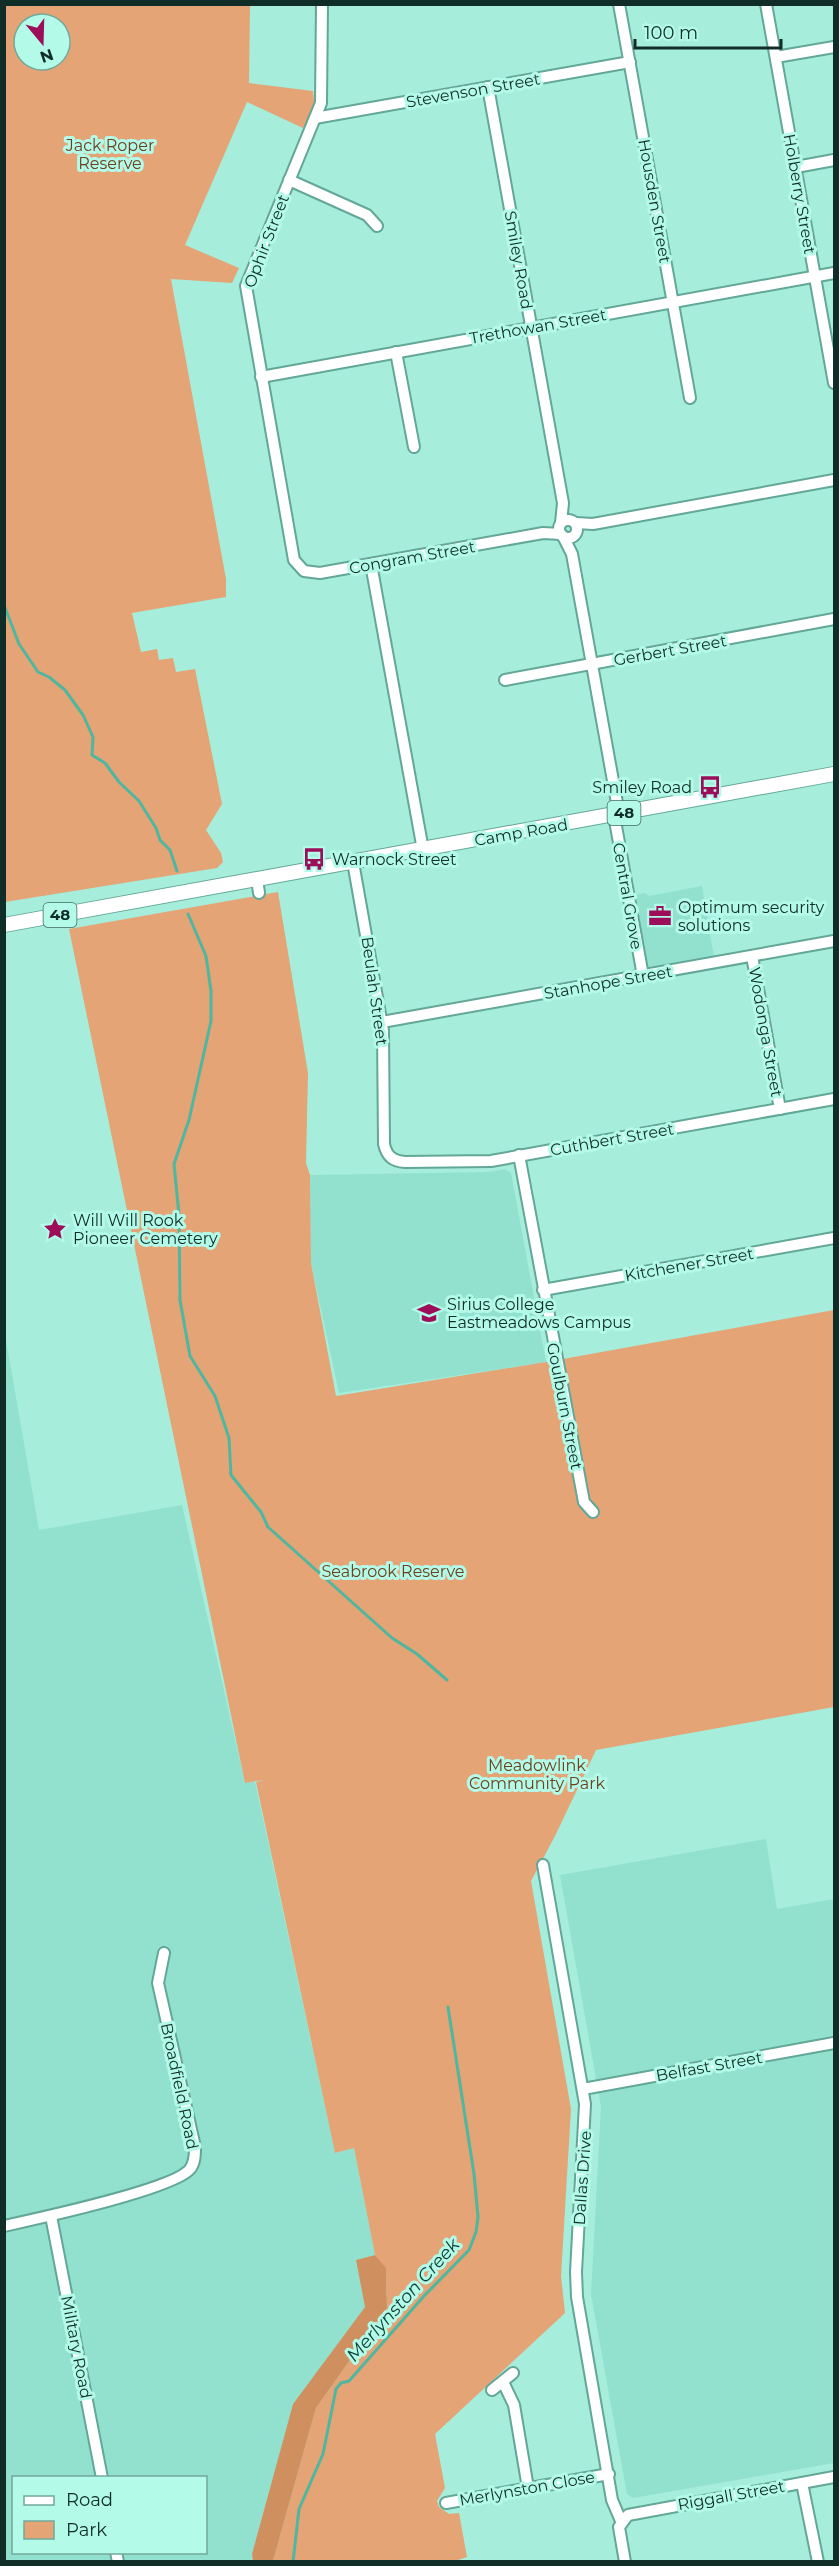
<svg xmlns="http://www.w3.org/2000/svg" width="839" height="2566" viewBox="0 0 839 2566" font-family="Montserrat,sans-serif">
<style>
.built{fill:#91e1ce;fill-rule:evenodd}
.green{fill:#e4a476;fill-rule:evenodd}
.forest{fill:#d08f5f}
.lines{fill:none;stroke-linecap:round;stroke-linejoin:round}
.stream{stroke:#4fb6a0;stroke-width:3}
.minor-casing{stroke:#62a797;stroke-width:14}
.major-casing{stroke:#62a797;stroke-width:16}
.minor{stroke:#fff;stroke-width:10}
.major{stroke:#fff;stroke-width:14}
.labels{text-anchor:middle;stroke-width:6;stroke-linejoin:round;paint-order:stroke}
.shield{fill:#b3fae8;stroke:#416b61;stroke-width:1.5}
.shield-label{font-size:15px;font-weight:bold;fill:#102e27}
.street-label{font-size:16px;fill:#102e27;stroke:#b3fae8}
.park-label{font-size:16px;fill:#6c401c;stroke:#b3fae8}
.poi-label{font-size:16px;fill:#102e27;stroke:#b3fae8;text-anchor:start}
.water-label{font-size:18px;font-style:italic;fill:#0c3c33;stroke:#b3fae8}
</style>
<rect width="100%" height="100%" fill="#a6eddb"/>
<g class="built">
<polygon points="702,886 715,963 643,976 629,896 645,893 649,896"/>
<polygon points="505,1169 511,1173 546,1362 339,1393 311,1263 310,1175 487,1172"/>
<path d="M 4,1328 L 39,1530 L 182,1505 L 245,1783 L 255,1782 L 335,2153 L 354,2148 L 375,2255 L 356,2260 L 365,2307 L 293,2404 L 252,2554 L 253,2561 L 5,2561 ZM 14,2478 L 206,2478 L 206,2552 L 14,2552 Z"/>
<polygon points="766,1839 777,1909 834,1899 834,2463 633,2498 627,2494 591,2294 601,2107 560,1875"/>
</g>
<g class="green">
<path d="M 4,5 L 250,5 L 249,83 L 313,91 L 315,109 L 303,128 L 247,102 L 185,245 L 239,268 L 232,283 L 171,279 L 226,579 L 226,597 L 132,613 L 141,652 L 157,649 L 159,660 L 173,658 L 176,672 L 195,669 L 222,804 L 206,830 L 221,853 L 223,862 L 217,868 L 5,902 ZM 24,24 L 60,24 L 60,60 L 24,60 Z"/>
<polygon points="278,892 308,1073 306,1163 310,1175 311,1263 336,1396 546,1362 834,1310 834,1707 596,1750 555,1836 531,1881 571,2109 561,2276 565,2313 435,2434 445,2488 437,2501 439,2507 449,2514 459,2513 467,2557 455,2561 273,2561 316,2408 387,2308 386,2269 375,2255 354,2148 335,2153 256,1782 264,1780 245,1783 69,929"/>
</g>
<polygon class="forest" points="375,2255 386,2268 387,2308 316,2408 273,2561 253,2561 252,2554 293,2404 365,2307 356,2260"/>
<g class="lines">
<g class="stream">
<polyline points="4,605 19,644 38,672 49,677 65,690 83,715 93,737 92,755 105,763 119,782 139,801 156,828 160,840 170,850 177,871"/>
<polyline points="188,914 206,956 211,991 211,1021 189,1120 174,1164 179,1215 180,1300 190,1356 215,1396 229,1438 231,1475 261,1512 268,1527 392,1638 417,1654 447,1680"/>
<polyline points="293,2562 299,2509 323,2454 336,2389 341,2383 349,2381 424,2296 469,2250 476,2232 478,2217 474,2174 448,2007"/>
</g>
<g class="minor-casing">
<g id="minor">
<polyline points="322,4 321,103 246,286 294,560 304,571 320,573 543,533 561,534"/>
<polyline points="619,4 690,398"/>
<polyline points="766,4 834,383"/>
<polyline points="776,57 834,47"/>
<polyline points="488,87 563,503 561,523"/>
<polyline points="315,118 630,62"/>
<polyline points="796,167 834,160"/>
<polyline points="289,180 367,215 377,226"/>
<polyline points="396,352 414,447"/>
<polyline points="261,377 834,273"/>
<circle cx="568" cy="529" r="9"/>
<polyline points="576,523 593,524 834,480"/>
<polyline points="563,536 572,554 619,814"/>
<polyline points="371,564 423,850"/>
<polyline points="505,680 834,619"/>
<polyline points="614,815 643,976"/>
<path d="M 353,862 L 383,1031 L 384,1144 C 387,1157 393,1161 405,1162 L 491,1161 L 834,1099"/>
<polyline points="257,879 259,893"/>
<polyline points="752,956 780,1109"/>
<polyline points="382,1022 834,941"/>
<polyline points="519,1155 584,1502 593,1512"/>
<polyline points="543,1290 834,1238"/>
<polyline points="543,1865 585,2104 576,2272 577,2297 612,2500 621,2521"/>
<polyline points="583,2089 834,2043"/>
<polyline points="51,2216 102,2478"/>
<path d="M 4,2226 C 36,2219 174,2189 190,2169 C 195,2163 195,2154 195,2147 L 158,1983 L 164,1953"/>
<polyline points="503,2382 514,2405 528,2488"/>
<polyline points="492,2390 513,2373"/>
<polyline points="802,2483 818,2562"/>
<polyline points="446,2503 609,2474"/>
<polyline points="116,2552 118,2562"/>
<polyline points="625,2562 619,2527 628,2515 834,2477"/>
</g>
</g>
<g class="major-casing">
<polyline id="major" points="4,925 834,774"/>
</g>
<use href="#minor" class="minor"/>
<use href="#major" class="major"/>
</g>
<defs>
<g id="bus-bare" transform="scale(1.8)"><path d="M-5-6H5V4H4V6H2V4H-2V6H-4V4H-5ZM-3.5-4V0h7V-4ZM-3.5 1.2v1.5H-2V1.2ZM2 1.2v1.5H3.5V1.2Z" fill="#9d0d59" stroke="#b3fae8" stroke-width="2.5" paint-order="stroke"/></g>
<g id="office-bare" transform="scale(1.8)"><path d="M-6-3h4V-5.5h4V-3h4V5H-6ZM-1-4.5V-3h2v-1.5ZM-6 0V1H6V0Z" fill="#9d0d59" stroke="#b3fae8" stroke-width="2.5" paint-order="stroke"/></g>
<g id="sight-bare" transform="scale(1.8)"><path d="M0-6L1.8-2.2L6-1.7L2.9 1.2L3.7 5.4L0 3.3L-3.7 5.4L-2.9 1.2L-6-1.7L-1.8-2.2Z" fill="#9d0d59" stroke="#b3fae8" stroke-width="2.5" paint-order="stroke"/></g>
<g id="school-bare" transform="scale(1.8)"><path d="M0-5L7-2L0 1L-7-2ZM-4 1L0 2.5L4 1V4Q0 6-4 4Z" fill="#9d0d59" stroke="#b3fae8" stroke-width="2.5" paint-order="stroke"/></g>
</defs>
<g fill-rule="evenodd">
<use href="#bus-bare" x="710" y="787"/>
<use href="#bus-bare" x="314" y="859"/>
<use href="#office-bare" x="660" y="916"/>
<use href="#sight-bare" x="55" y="1229"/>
<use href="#school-bare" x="429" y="1313"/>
</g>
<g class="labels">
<g class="shield">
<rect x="607.5" y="801" width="33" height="24" rx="4.5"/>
<rect x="43.5" y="903" width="33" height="24" rx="4.5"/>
</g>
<g class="shield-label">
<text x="624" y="818">48</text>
<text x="60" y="920">48</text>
</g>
<g class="street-label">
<text transform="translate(473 90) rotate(-10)" y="6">Stevenson Street</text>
<text transform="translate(800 194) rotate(80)" y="6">Holberry Street</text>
<text transform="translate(655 201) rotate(80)" y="6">Housden Street</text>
<text transform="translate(266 241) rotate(-69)" y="6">Ophir Street</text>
<text transform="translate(519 260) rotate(80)" y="6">Smiley Road</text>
<text transform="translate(538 326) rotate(-10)" y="6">Trethowan Street</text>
<text transform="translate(412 557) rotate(-10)" y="6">Congram Street</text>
<text transform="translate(670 650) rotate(-10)" y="6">Gerbert Street</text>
<text transform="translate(521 832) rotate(-10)" y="6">Camp Road</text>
<text transform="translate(628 896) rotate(80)" y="6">Central Grove</text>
<text transform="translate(608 982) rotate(-10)" y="6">Stanhope Street</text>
<text transform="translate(375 991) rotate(82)" y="6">Beulah Street</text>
<text transform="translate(766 1032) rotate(80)" y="6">Wodonga Street</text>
<text transform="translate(612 1139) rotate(-10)" y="6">Cuthbert Street</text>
<text transform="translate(689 1264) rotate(-10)" y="6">Kitchener Street</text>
<text transform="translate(565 1406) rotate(79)" y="6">Goulburn Street</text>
<text transform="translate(709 2066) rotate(-10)" y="6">Belfast Street</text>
<text transform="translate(180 2086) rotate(78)" y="6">Broadfield Road</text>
<text transform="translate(582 2178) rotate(-86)" y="6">Dallas Drive</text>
<text transform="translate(77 2347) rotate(79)" y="6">Military Road</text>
<text transform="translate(527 2488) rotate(-10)" y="6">Merlynston Close</text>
<text transform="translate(731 2495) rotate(-10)" y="6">Riggall Street</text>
</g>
<g class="park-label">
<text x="110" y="151">Jack Roper<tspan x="110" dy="18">Reserve</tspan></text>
<text x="393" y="1577">Seabrook Reserve</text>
<text x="537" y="1771">Meadowlink<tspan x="537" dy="18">Community Park</tspan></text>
</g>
<g class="poi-label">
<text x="692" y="793" text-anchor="end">Smiley Road</text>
<text x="332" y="865">Warnock Street</text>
<text x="678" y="913">Optimum security<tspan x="678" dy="18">solutions</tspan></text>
<text x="73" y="1226">Will Will Rook<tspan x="73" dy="18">Pioneer Cemetery</tspan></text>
<text x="447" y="1310">Sirius College<tspan x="447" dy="18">Eastmeadows Campus</tspan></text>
</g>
<g class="water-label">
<text transform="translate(403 2300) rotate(-48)" y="6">Merlynston Creek</text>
</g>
</g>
<rect width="839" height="2566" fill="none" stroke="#102e27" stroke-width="12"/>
<rect x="12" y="2476" width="195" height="78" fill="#b3fae8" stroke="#72a89b" stroke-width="1.5"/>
<rect x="24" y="2496" width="30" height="9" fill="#ffffff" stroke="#72a89b" stroke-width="1.5"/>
<text x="66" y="2506" font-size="18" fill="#102e27">Road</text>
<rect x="24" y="2521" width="30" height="18" fill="#e4a476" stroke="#72a89b" stroke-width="1.5"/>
<text x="66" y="2536" font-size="18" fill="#102e27">Park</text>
<g transform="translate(42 42) rotate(161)"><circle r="28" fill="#b3fae8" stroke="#72a89b" stroke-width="1.5"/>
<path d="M0-4.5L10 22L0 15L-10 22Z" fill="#9d0d59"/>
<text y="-9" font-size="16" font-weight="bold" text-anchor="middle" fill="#102e27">N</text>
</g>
<path d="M635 39v9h146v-9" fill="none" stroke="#102e27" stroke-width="3"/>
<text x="644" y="39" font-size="18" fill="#102e27" stroke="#b3fae8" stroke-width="4.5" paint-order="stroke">100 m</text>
</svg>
